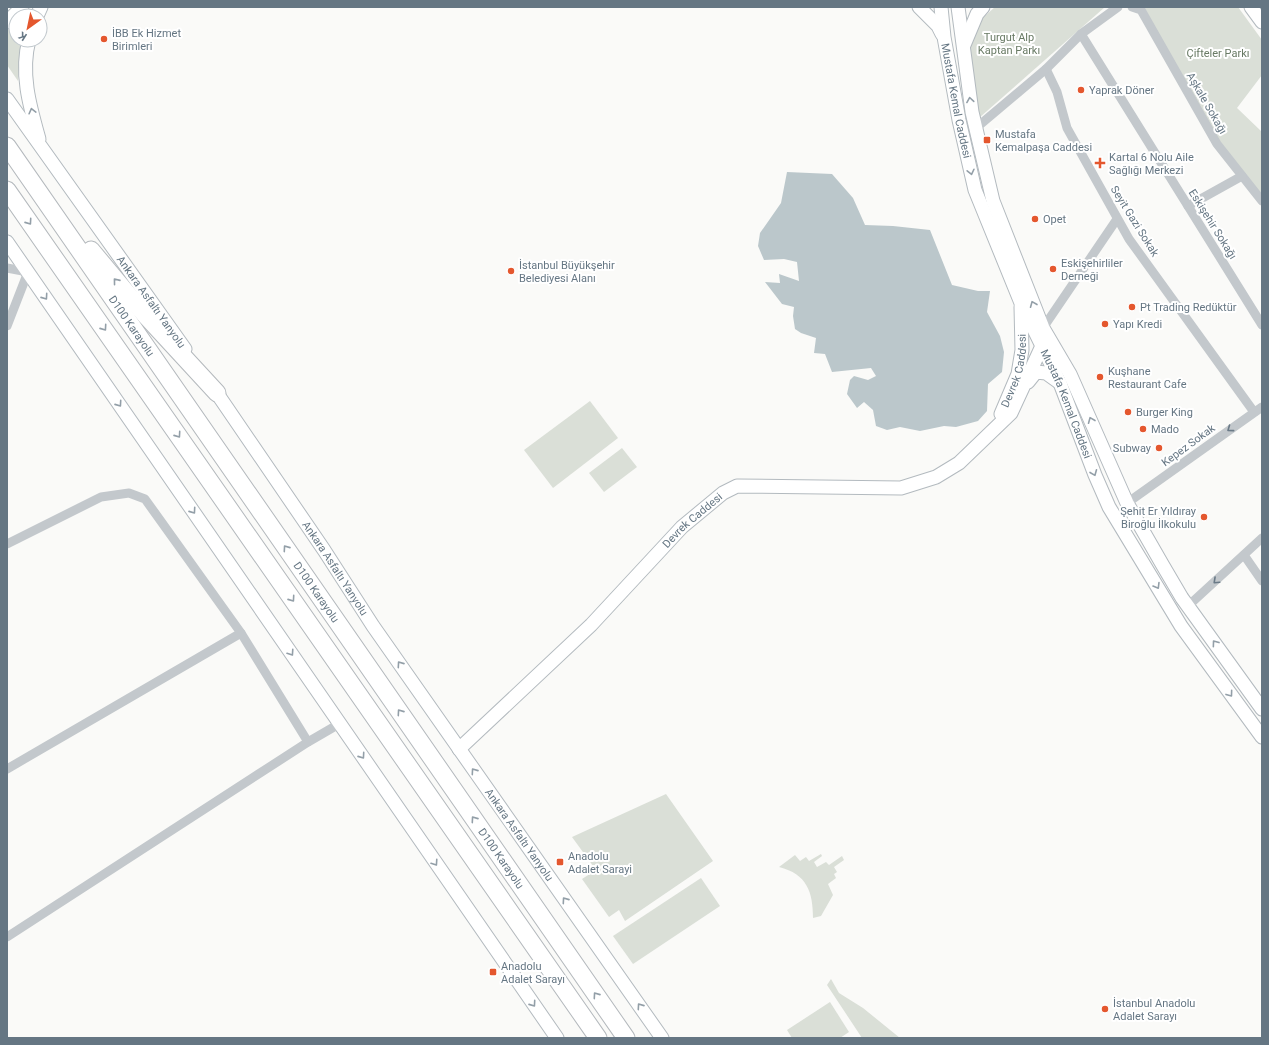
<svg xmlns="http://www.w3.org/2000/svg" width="1269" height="1045" viewBox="0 0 1269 1045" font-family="Roboto,sans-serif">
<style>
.green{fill:#dadfd7}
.water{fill:#bbc7cb}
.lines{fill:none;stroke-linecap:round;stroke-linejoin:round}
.secondary-casing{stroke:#b3babf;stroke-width:15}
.highway-casing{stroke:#b4b9bd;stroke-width:19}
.street{stroke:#c3c8cc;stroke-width:9}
.secondary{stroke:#fff;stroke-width:13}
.highway{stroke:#fff;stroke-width:17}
.oneway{stroke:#939fa8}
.oneway2{stroke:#6a7a87}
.poi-dot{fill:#e4572e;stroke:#fff;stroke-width:1.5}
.labels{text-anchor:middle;stroke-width:4;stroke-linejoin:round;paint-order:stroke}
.poi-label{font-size:11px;fill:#657683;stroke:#fff;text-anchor:start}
.park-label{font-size:11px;fill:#687a64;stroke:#fff}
.street-label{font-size:11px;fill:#657683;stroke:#fff}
</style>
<rect width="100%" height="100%" fill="#fafaf8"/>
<g class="green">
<polygon points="995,7 1105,7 979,118 965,61 978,22"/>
<polygon points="1141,7 1238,7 1262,40 1262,75 1237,108 1261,131 1262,130 1262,195 1218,141"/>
<polygon points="16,26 16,40 21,40 18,81 7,65 7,30"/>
<polygon points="590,401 618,438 553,488 524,450"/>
<polygon points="622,448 637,467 604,492 589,473"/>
<polygon points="666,794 713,861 625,921 619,910 609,917 582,879 596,870 572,837"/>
<path d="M 821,854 L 822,856 L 814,862 L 817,867 L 826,862 L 829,865 L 842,856 L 844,860 L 834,867 L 837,872 L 834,874 L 836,878 L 828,884 L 833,895 L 821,916 L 813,918 C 813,892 807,874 779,867 L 795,855 L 800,861 L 806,857 L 809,861 Z"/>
<polygon points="701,878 720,906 633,964 613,936"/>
<polygon points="831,979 839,993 863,1008 900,1038 862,1038 827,985"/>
<polygon points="830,1002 849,1032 840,1038 792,1038 787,1030"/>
</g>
<polygon class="water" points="787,172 832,174 853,198 865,225 893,226 930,230 952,285 978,291 990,291 987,312 1000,336 1004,352 1002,372 988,384 987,411 978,421 956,427 944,426 920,431 900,427 887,430 876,426 873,410 864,402 857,408 847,394 850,380 854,376 868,380 876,376 871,368 832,372 825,354 814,353 816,338 801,333 795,329 793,316 794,307 782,304 765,282 780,283 779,274 799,281 797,262 784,259 764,260 758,246 760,233 781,203"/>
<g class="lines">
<g class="secondary-casing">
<g id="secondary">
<polyline points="919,7 938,26 942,34"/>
<path id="s1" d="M 941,7 L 944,37 L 959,120 L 975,190 L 1021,303 L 1060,383 L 1095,475 L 1109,507 L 1181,626 L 1262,737"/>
<polyline points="958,7 972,112 993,201 1043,328 1070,374 1127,503 1162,564 1182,598 1262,709"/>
<polyline points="1251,7 1262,22"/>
<polyline points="37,16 41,7"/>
<polyline points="7,22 22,7"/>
<path d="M 29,40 C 20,73 30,107 39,139"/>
<polyline points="964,45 977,14 983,7"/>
<path id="s2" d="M 7,99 L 185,349"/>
<polyline points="7,242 557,1038"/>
<polyline points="1028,382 1036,372 1046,373 1060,383"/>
<path id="s3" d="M 212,386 L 324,550 L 373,626 L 662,1038"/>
<path id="s4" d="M 1001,414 L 1018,374 L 1022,350 L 1021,307"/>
<path id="s5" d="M 459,749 L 591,625 L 682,527 L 723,493 L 737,486 L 901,488 L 936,477 L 959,463 L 1011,413 L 1042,346 L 1042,340"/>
</g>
</g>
<g class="highway-casing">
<g id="highway">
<path id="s6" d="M 7,146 L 626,1038"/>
<polyline points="7,190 598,1038"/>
<polyline points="91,250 146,316 217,393"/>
</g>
</g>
<g class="street">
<polyline points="1132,7 1141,10 1217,144 1262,201"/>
<polyline points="1081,34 1262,325"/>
<polyline points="1046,69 1057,92 1067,128 1129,239 1254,412"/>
<polyline points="976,128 1046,69 1081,34 1118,7"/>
<polyline points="1188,206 1242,176"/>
<polyline points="7,268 28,272 7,326"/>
<polyline points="1043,328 1117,219"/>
<polyline points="1127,503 1262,407"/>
<polyline points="7,544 101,497 129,493 145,499 241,633"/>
<polyline points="1244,555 1262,581"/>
<polyline points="1188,606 1262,538"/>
<polyline points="7,769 241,633 308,742"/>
<polyline points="7,937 308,742 339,724"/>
</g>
<use href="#secondary" class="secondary"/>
<use href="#highway" class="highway"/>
</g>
<defs><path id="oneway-chevron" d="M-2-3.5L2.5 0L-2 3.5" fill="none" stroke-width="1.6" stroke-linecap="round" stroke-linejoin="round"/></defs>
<g class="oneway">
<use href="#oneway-chevron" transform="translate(970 100) rotate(-99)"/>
<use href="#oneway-chevron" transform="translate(32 111) rotate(-104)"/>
<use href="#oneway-chevron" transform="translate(971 172) rotate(77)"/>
<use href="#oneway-chevron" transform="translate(29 222) rotate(55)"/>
<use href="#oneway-chevron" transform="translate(116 281) rotate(-129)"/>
<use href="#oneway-chevron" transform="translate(45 297) rotate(55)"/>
<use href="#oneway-chevron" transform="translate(1033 304) rotate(-112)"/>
<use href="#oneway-chevron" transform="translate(104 328) rotate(55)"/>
<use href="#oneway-chevron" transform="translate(119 404) rotate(55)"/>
<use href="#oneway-chevron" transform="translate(1091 420) rotate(-112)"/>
<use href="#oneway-chevron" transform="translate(178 435) rotate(55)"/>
<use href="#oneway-chevron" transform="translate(1094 473) rotate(68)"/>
<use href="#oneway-chevron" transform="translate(193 511) rotate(55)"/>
<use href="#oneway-chevron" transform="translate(286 548) rotate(-125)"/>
<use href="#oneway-chevron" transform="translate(1157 586) rotate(59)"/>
<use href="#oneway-chevron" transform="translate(292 599) rotate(55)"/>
<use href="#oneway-chevron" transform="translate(1215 643) rotate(-126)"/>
<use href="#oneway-chevron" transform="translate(291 653) rotate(56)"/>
<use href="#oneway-chevron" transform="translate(400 664) rotate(-125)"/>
<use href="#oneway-chevron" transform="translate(1230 694) rotate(54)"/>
<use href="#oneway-chevron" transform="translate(400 712) rotate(-125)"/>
<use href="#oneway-chevron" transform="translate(362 756) rotate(55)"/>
<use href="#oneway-chevron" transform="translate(474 771) rotate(-125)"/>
<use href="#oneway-chevron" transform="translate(474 819) rotate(-125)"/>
<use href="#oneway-chevron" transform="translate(435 863) rotate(56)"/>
<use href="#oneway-chevron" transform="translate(565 900) rotate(-125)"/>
<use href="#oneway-chevron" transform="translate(596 995) rotate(-125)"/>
<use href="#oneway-chevron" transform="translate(533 1004) rotate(55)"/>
<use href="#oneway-chevron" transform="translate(640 1006) rotate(-125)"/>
</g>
<g class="oneway2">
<use href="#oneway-chevron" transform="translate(1230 429) rotate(144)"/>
<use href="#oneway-chevron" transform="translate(1216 581) rotate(137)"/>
</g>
<g class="poi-dot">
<circle cx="104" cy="39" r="4"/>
<circle cx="1081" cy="90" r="4"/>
<rect x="983" y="136" width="8" height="8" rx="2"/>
<path d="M1098 157h4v4h4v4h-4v4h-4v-4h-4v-4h4z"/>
<circle cx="1035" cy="219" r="4"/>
<circle cx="1053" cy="269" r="4"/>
<circle cx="511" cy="271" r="4"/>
<circle cx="1132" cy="307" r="4"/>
<circle cx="1105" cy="324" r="4"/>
<circle cx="1100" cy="377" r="4"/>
<circle cx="1128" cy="412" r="4"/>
<circle cx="1143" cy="429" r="4"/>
<circle cx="1159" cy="448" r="4"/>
<circle cx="1204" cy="517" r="4"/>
<rect x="556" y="858" width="8" height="8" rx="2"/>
<rect x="489" y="968" width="8" height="8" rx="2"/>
<circle cx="1105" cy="1009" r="4"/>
</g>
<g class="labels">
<g class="poi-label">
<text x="112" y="37">İBB Ek Hizmet<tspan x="112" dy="13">Birimleri</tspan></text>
<text x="1089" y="94">Yaprak Döner</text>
<text x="995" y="138">Mustafa<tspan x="995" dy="13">Kemalpaşa Caddesi</tspan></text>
<text x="1109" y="161">Kartal 6 Nolu Aile<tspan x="1109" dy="13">Sağlığı Merkezi</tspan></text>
<text x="1043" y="223">Opet</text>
<text x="1061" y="267">Eskişehirliler<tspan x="1061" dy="13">Derneği</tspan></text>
<text x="519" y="269">İstanbul Büyükşehir<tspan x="519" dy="13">Belediyesi Alanı</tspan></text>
<text x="1140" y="311">Pt Trading Redüktür</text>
<text x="1113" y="328">Yapı Kredi</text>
<text x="1108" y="375">Kuşhane<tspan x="1108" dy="13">Restaurant Cafe</tspan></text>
<text x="1136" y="416">Burger King</text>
<text x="1151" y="433">Mado</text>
<text x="1151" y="452" text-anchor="end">Subway</text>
<text x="1196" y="515" text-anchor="end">Şehit Er Yıldıray<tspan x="1196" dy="13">Biroğlu İlkokulu</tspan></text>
<text x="568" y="860">Anadolu<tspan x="568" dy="13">Adalet Sarayi</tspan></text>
<text x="501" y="970">Anadolu<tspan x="501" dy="13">Adalet Sarayı</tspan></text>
<text x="1113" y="1007">İstanbul Anadolu<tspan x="1113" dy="13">Adalet Sarayı</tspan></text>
</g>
<g class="park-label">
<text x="1009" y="41">Turgut Alp<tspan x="1009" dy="13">Kaptan Parkı</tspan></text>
<text x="1218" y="57">Çifteler Parkı</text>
</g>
<g class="street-label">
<text dy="4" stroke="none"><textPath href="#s1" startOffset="95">Mustafa Kemal Caddesi</textPath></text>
<text transform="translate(1207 103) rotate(60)" y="4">Aşkale Sokağı</text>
<text transform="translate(1135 221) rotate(58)" y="4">Seyit Gazi Sokak</text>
<text transform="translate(1213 224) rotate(58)" y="4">Eskişehir Sokağı</text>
<text dy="4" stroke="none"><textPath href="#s2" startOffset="249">Ankara Asfaltı Yanyolu</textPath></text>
<text dy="4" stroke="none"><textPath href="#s6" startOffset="219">D100 Karayolu</textPath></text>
<text dy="4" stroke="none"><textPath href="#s4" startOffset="46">Devrek Caddesi</textPath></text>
<text dy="4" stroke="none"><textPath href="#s1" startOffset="419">Mustafa Kemal Caddesi</textPath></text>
<text transform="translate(1188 445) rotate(-36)" y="4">Kepez Sokak</text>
<text dy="4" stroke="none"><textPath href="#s5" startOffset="327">Devrek Caddesi</textPath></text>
<text dy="4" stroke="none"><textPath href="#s3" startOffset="220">Ankara Asfaltı Yanyolu</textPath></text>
<text dy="4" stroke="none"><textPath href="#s6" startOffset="543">D100 Karayolu</textPath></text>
<text dy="4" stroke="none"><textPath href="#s3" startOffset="544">Ankara Asfaltı Yanyolu</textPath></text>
<text dy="4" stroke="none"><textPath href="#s6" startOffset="867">D100 Karayolu</textPath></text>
</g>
</g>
<rect width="1269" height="1045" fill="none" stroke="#657683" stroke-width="16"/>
<g transform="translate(28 28) rotate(213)"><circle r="19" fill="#ffffff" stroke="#c1c8cd"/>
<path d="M0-3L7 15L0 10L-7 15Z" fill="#e4572e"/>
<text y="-6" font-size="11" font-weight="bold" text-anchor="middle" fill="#657683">K</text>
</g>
</svg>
